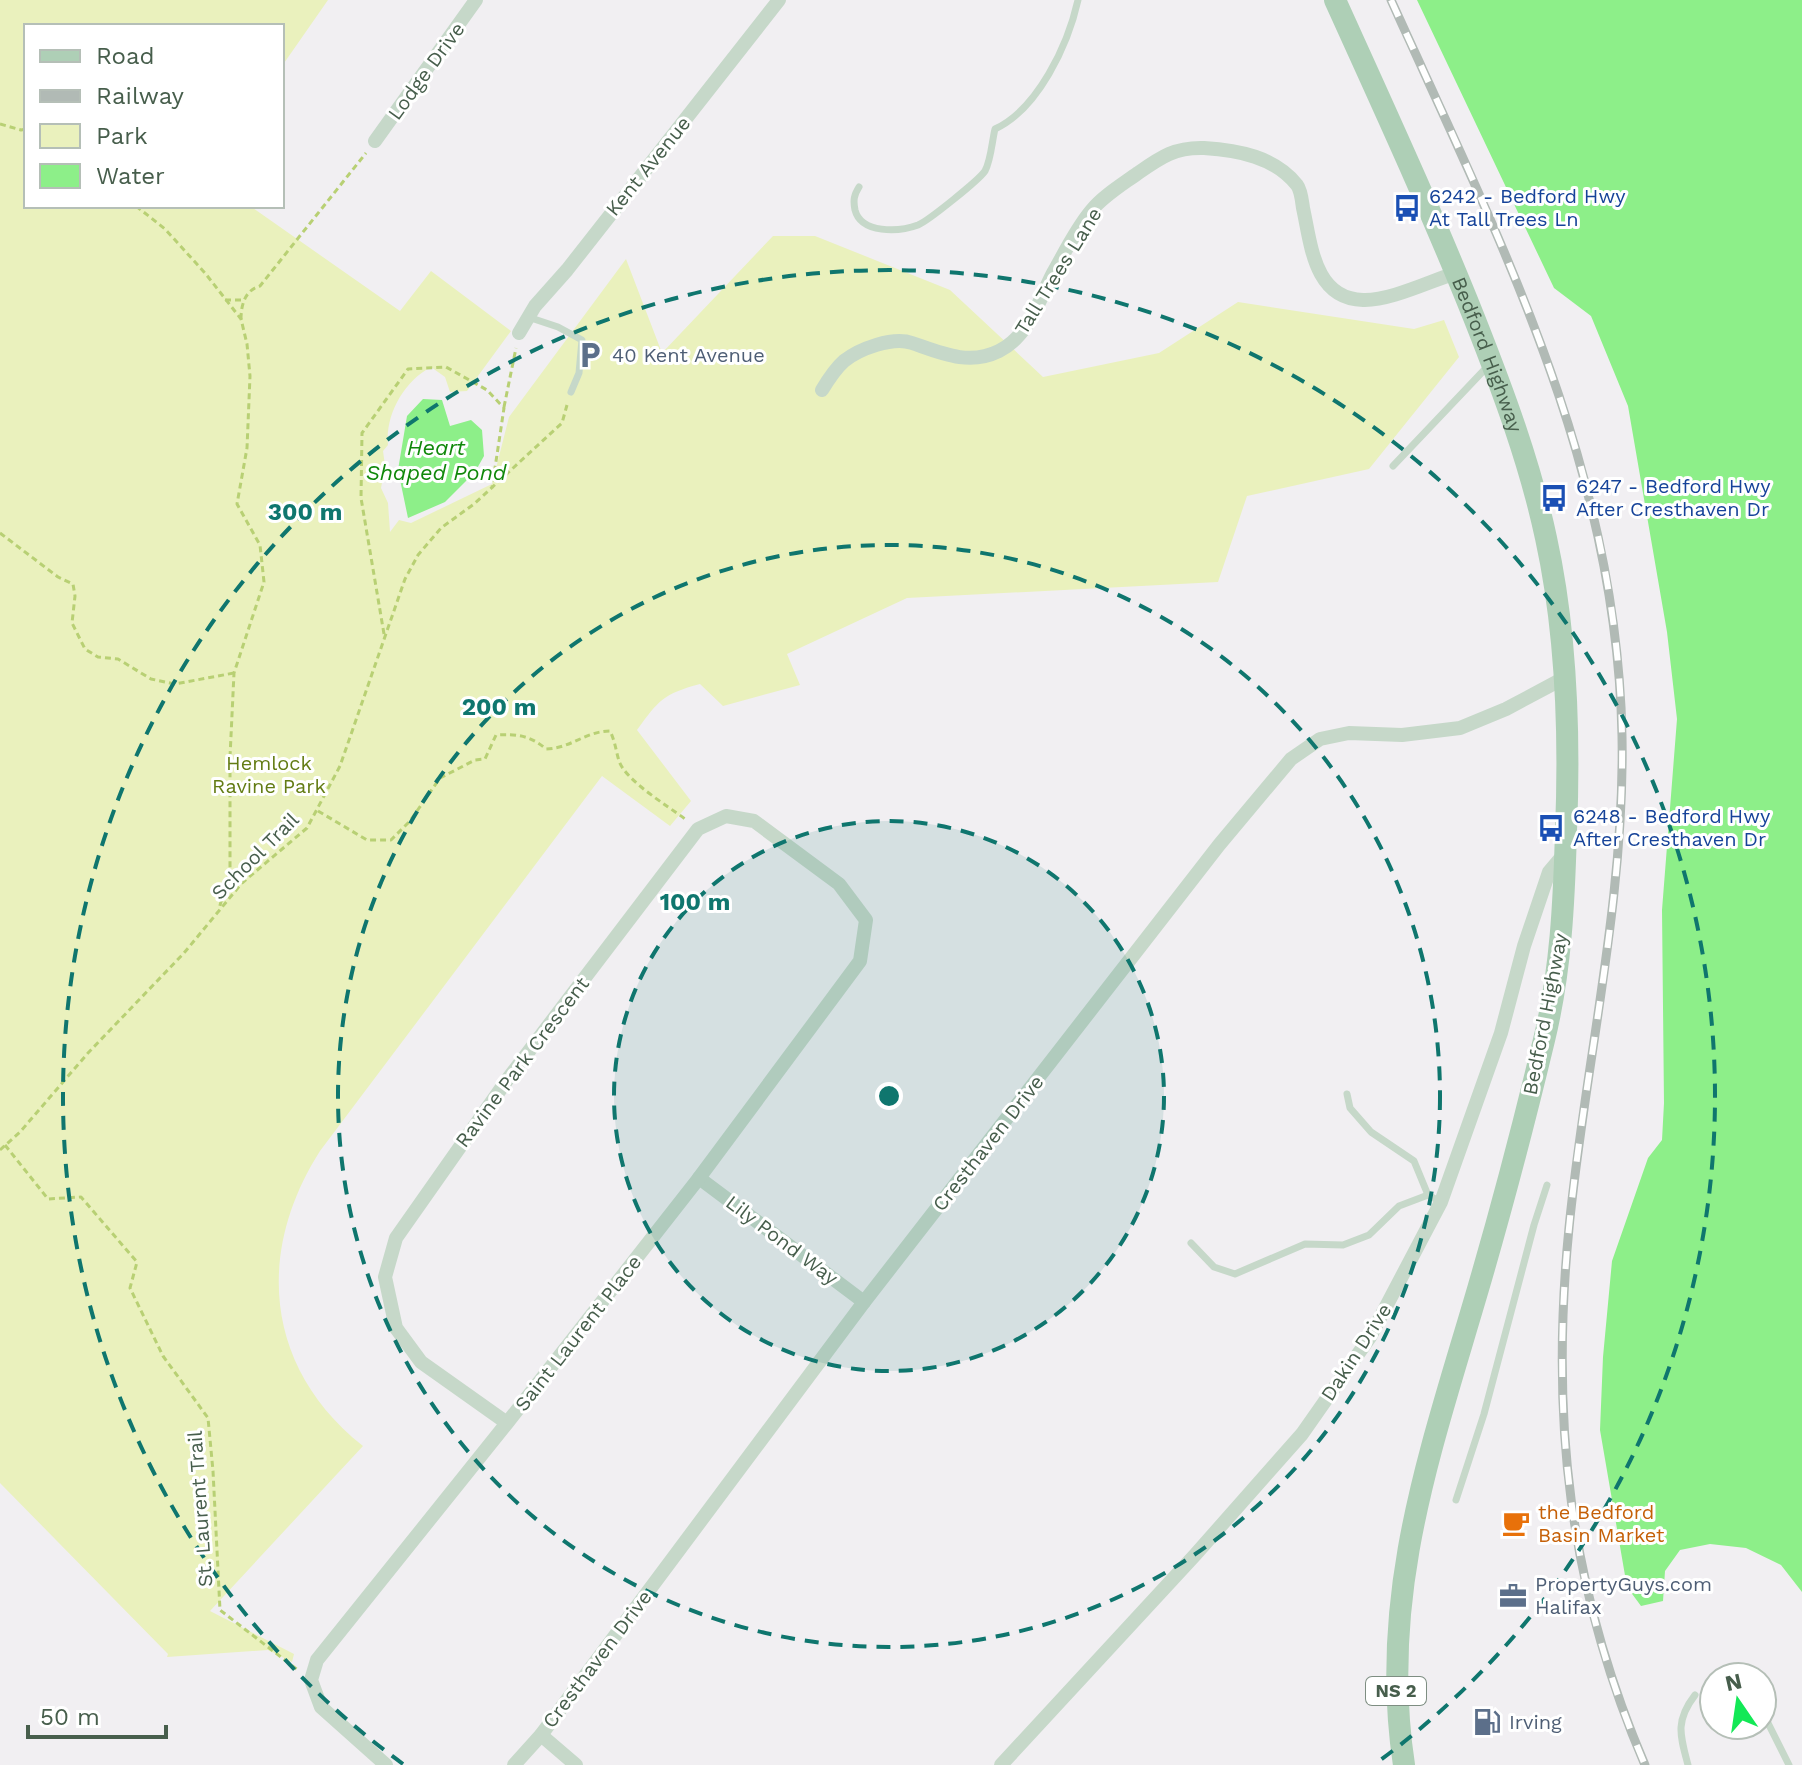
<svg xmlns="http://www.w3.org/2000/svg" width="1802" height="1765" viewBox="0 0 1802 1765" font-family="'Work Sans',sans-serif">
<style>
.green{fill:#eaf1bd}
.water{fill:#8def89}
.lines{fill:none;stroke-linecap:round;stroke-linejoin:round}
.path{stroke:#b8d074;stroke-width:3;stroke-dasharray:6 4;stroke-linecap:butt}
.service{stroke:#c6d8c9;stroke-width:7}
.minor{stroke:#c6d8c9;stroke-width:14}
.primary{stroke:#aecfb6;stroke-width:22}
.rail-casing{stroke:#b1bab5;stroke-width:9}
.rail{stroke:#fff;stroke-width:6;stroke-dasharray:18;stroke-linecap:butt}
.ring{fill:none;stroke:#0f766e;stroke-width:4;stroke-dasharray:14 10}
.labels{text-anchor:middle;stroke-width:6;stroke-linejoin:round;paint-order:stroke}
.shield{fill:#fff;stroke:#7e8e82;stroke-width:2}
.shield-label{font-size:18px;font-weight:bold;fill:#475e4c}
.street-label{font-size:20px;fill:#475e4c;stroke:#fff}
.transit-label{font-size:20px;fill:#164399;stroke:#fff;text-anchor:start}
.service-label{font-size:20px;fill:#4e5e75;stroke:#fff;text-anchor:start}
.park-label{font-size:20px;fill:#637c14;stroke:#fff}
.food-label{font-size:20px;fill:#c56008;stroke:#fff;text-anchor:start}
.water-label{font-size:22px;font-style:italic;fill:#10880a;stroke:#fff}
.centre{fill:#0f766e;stroke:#fff;stroke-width:4}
.ring-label{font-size:24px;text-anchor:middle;font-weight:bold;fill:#0f766e;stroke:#fff;stroke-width:6;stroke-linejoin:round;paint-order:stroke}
</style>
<rect width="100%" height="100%" fill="#f1eff2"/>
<path class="green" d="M 0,0 L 328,0 L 282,66 L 282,26 L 26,26 L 26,206 L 250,206 L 400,311 L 431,271 L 511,331 L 467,391 L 450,392 L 445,377 L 431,367 C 404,381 385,415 388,445 L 383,451 L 385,466 L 381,488 L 388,503 L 390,532 L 399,520 L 411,523 L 492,484 L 509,417 L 626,259 L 662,353 L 773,236 L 815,236 L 950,290 L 1043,377 L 1159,353 L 1238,302 L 1414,329 L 1444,320 L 1459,357 L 1369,469 L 1247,496 L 1218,582 L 907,598 L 787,654 L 800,685 L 723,706 L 700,684 C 663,694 659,700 637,730 L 691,801 L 670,826 L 602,776 L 320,1151 C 255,1253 265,1368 363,1446 L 210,1611 L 294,1654 L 292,1662 L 268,1650 L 167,1657 L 168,1654 L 0,1483 Z"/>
<g class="water">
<polygon points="1417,0 1802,0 1802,1592 1781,1565 1746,1548 1710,1544 1680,1550 1665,1571 1663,1601 1641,1606 1627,1587 1600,1430 1603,1357 1612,1261 1648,1158 1662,1140 1664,1103 1662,910 1677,719 1667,632 1628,406 1591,316 1554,288"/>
<polygon points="423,399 442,400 450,426 471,420 482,430 484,456 475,472 445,502 408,518 398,470 407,416"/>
</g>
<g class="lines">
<g class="path">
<polyline points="0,124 21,130 26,129"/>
<polyline points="136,206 165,229 205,273 241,319 247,344 250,376 247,448 237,504 260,545 264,582 234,673 230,757 230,869 219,909"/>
<polyline points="225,300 241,300"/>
<path d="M 241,319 C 241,305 245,290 260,286 L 366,153"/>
<polyline points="504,407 516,348"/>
<polyline points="0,533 58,577 73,584 75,596 72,623 85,649 98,657 118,659 151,679 175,684 234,673"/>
<polyline points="384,634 361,498 362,433 408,369 446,367 487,390 504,408 492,488"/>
<path d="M 318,811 L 367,840 L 391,840 L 410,821 L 440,778 L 475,760 L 485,759 L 496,735 C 516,734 530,735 546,749 C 572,748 586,731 610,731 C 615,741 616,751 619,761 C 626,781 668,806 685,819"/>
<polyline points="5,1145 48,1199 81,1197 137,1262 130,1288 163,1356 208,1418 213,1471 220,1610 299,1671"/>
<polyline points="0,1150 20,1132 88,1053 184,953 242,883 307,828 340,766 405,579 418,555 441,528 474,504 562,423 567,405"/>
</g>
<g class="service">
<path d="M 859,187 C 854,195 853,200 855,210 C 861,234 899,232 918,225 C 928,221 979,180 985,171 C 991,160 992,141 995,129 C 1038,109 1068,45 1078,0"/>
<polyline points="528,317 558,327 582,340 579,373 571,392"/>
<polyline points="1393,466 1487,367"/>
<polyline points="1347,1094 1350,1108 1371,1132 1414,1161 1428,1195 1441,1202"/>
<polyline points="1191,1243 1214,1267 1235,1274 1305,1244 1343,1245 1369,1235 1399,1206 1428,1195"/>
<polyline points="1456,1500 1484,1414 1534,1225 1547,1185"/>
<polyline points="1762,1711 1789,1765"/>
<path d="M 1688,1765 C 1680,1735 1675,1721 1695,1695"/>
</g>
<g class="minor">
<polyline points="375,141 476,0"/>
<polyline points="519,333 535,306 567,270 779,0"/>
<path d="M 822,390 C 828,380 835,369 844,361 C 859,349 893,336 912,343 C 941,353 969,366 999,351 C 1029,336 1039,300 1053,273 C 1065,252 1076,229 1091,211 C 1103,196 1123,184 1138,173 C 1161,157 1175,147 1204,148 C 1238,150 1275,157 1297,185 C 1301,190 1302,201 1303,208 C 1311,244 1314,299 1363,300 C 1390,301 1430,281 1456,273"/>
<polyline points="699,1178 864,1302"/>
<polyline points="541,1735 576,1765"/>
<polyline points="386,1765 321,1707 311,1680 317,1660 507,1423 699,1178 860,961 866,920 839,884 754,821 726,816 698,829 507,1080 396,1238 385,1277 396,1328 421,1362 507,1423"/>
<polyline points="514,1765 541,1735 864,1302 1219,845 1291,759 1320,739 1349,733 1402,735 1460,728 1506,709 1566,677"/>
<polyline points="1001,1765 1195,1555 1302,1434 1370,1337 1441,1202 1501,1033 1524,946 1549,872 1565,853"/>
</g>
<path class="primary" id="s1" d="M 1335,0 C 1383,106 1432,212 1475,320 C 1503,391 1530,463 1546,538 C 1567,634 1570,733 1566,831 C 1564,901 1561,971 1544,1040 C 1524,1123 1502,1207 1478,1289 C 1431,1450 1378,1594 1404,1765"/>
<g class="rail-casing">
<path id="rail" d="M 1391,0 C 1500,241 1617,466 1622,736 C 1625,902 1585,1064 1569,1228 C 1550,1419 1569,1588 1645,1765"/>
</g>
<use href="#rail" class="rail"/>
</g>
<circle cx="889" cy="1096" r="275" fill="#0f766e" fill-opacity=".12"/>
<g class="ring">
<circle cx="889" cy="1096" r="275"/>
<circle cx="889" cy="1096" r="551"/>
<path d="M403 1764A826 826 0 1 1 1375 1764"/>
</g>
<defs>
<g id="bus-bare" transform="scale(2.16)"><path d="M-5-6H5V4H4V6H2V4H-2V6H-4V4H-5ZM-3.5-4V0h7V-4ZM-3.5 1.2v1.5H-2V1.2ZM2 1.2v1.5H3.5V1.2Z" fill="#1a4fb4" stroke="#fff" stroke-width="2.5" paint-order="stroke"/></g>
<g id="parking-bare" transform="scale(2.16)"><path d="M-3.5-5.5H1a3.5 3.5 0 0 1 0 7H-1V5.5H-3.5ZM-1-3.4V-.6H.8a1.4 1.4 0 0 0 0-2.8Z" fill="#5c6f8a" stroke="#fff" stroke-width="2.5" paint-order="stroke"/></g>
<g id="cafe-bare" transform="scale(2.16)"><path d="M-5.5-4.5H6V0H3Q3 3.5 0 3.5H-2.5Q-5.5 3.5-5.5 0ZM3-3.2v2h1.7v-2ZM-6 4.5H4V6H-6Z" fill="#e8710a" stroke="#fff" stroke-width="2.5" paint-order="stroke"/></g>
<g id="office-bare" transform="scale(2.16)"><path d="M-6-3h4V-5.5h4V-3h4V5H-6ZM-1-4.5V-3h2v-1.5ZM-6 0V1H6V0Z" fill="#5c6f8a" stroke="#fff" stroke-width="2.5" paint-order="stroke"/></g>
<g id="fuel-bare" transform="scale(2.16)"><path d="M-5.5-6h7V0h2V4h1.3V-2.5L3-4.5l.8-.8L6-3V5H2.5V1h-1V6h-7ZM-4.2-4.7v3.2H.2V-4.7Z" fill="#5c6f8a" stroke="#fff" stroke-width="2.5" paint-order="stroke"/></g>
</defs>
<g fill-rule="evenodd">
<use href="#bus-bare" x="1407" y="208"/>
<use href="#parking-bare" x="590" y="355"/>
<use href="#bus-bare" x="1554" y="498"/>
<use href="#bus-bare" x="1551" y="828"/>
<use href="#cafe-bare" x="1516" y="1523"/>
<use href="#office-bare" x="1513" y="1596"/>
<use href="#fuel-bare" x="1487" y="1722"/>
</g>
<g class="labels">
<rect class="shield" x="1366" y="1677" width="60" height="28" rx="6"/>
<g class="shield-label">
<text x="1396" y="1697">NS 2</text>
</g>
<g class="street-label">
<text transform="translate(426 71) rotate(-54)" y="7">Lodge Drive</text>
<text transform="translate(648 166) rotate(-51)" y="7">Kent Avenue</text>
<text transform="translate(1058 271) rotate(-58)" y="7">Tall Trees Lane</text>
<text dy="7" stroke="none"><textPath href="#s1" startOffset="386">Bedford Highway</textPath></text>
<text transform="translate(255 856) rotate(-45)" y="7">School Trail</text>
<text transform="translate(1545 1014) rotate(-79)" y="7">Bedford Highway</text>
<text transform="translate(522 1062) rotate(-53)" y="7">Ravine Park Crescent</text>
<text transform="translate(988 1143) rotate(-52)" y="7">Cresthaven Drive</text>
<text transform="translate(782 1240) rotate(37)" y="7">Lily Pond Way</text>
<text transform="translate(578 1333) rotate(-52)" y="7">Saint Laurent Place</text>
<text transform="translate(1356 1352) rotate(-57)" y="7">Dakin Drive</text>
<text transform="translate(200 1509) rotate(-94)" y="7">St. Laurent Trail</text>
<text transform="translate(597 1659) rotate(-53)" y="7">Cresthaven Drive</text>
</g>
<g class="transit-label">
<text x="1429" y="203">6242 - Bedford Hwy<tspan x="1429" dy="23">At Tall Trees Ln</tspan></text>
<text x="1576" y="493">6247 - Bedford Hwy<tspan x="1576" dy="23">After Cresthaven Dr</tspan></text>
<text x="1573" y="823">6248 - Bedford Hwy<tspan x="1573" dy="23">After Cresthaven Dr</tspan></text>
</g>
<g class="service-label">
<text x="612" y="362">40 Kent Avenue</text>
<text x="1535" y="1591">PropertyGuys.com<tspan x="1535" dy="23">Halifax</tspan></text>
<text x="1509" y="1729">Irving</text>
</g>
<g class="park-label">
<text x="269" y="770">Hemlock<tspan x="269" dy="23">Ravine Park</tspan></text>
</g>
<g class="food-label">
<text x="1538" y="1519">the Bedford<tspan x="1538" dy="23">Basin Market</tspan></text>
</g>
<g class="water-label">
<text x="436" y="455">Heart<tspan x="436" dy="25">Shaped Pond</tspan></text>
</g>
</g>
<circle cx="889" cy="1096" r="12" class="centre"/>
<g class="ring-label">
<text x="305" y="520">300 m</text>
<text x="499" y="715">200 m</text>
<text x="695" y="910">100 m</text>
</g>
<rect x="24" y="24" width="260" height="184" fill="#ffffff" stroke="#b5bfb7" stroke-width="2"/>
<rect x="40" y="50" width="40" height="12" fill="#aecfb6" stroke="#b5bfb7" stroke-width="2"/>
<text x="96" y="64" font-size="24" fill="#475e4c">Road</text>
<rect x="40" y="90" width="40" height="12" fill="#b1bab5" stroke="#b5bfb7" stroke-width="2"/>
<text x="96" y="104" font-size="24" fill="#475e4c">Railway</text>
<rect x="40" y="124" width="40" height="24" fill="#eaf1bd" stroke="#b5bfb7" stroke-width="2"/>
<text x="96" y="144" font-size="24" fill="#475e4c">Park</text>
<rect x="40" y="164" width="40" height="24" fill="#8def89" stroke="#b5bfb7" stroke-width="2"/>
<text x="96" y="184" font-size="24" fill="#475e4c">Water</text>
<g transform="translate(1738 1701) rotate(347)"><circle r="38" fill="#ffffff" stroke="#b5bfb7" stroke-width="2"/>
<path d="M0-6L14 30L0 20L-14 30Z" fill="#13e856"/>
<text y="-12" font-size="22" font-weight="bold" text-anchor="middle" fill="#475e4c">N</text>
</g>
<path d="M28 1725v12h138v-12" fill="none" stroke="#475e4c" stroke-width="4"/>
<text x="40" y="1725" font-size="24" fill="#475e4c" stroke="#ffffff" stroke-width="6" paint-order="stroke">50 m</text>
</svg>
